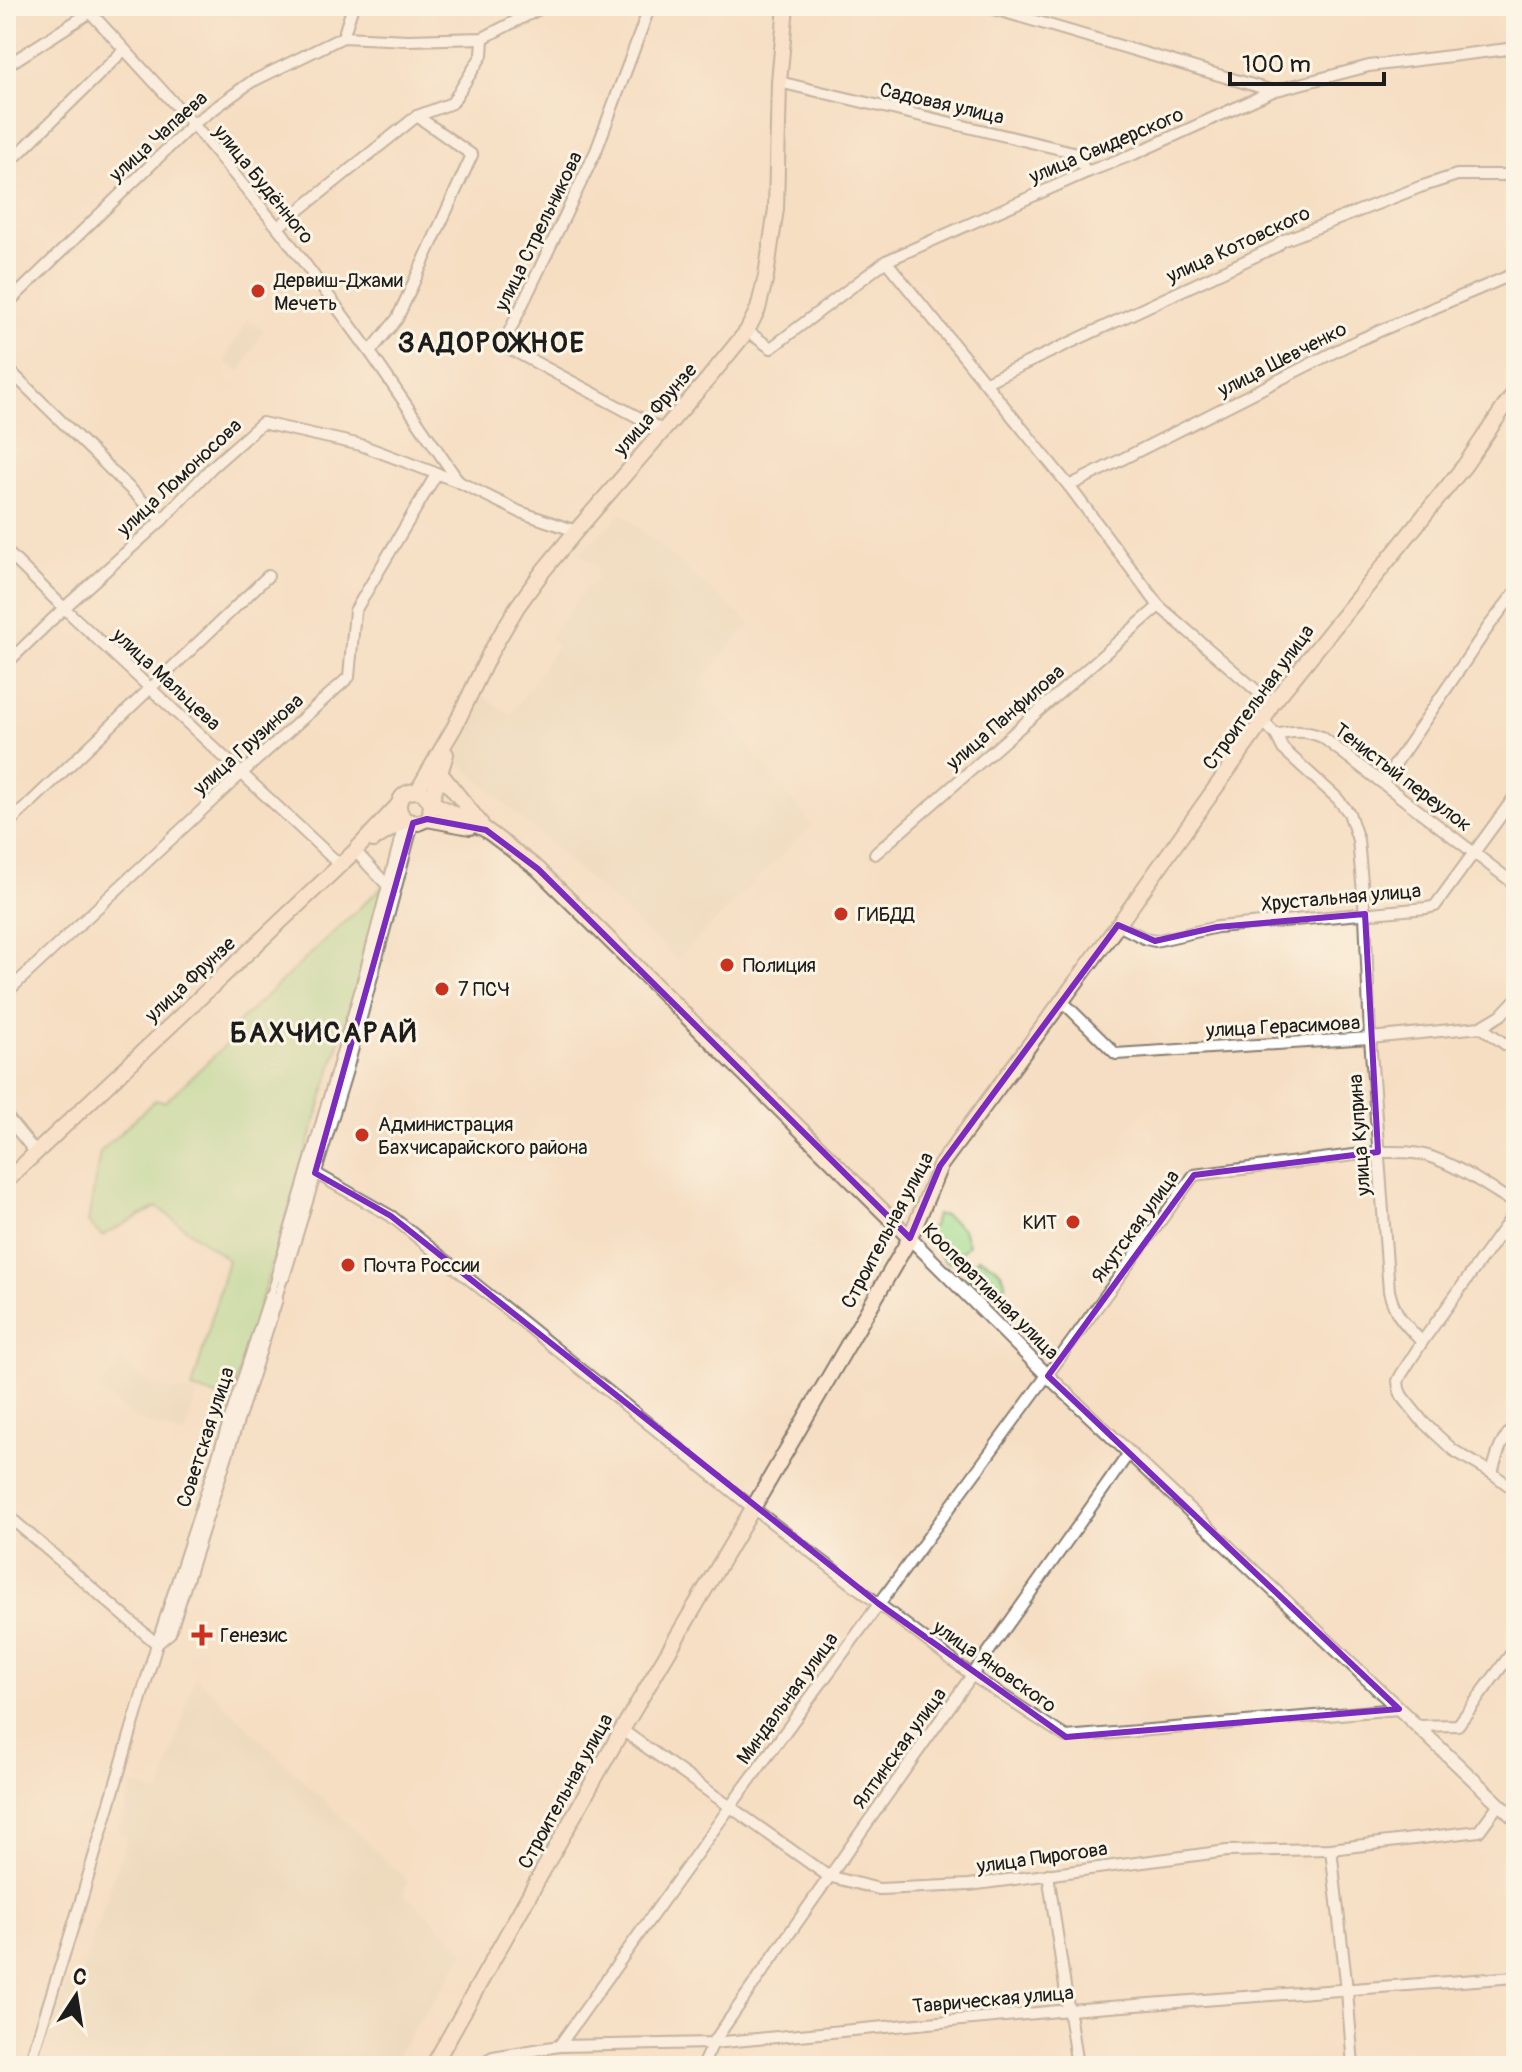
<svg xmlns="http://www.w3.org/2000/svg" width="1522" height="2072" viewBox="0 0 1522 2072" font-family="Pangolin,sans-serif">
<style>
.built{fill:#e4d5b7}
.green{fill:#a1dc8f;stroke:#5e7c56;stroke-width:2}
.lines{fill:none;stroke-linecap:round;stroke-linejoin:round}
.pedestrian-casing{stroke:#887d70;stroke-width:11}
.minor-casing{stroke:#887d70;stroke-width:14}
.tertiary-casing{stroke:#887d70;stroke-width:16}
.secondary-casing{stroke:#887d70;stroke-width:18}
.pedestrian{stroke:#fff;stroke-width:7}
.minor{stroke:#fff;stroke-width:10}
.tertiary{stroke:#fff;stroke-width:12}
.secondary{stroke:#fbe5cf;stroke-width:14}
.marked{fill:none;stroke:#7b2cbf;stroke-width:6;stroke-linejoin:round}
.poi-dot{fill:#c8321e;stroke:#fcf5e5;stroke-width:3}
.labels{text-anchor:middle;stroke-width:6;stroke-linejoin:round;paint-order:stroke}
.street-label{font-size:20px;fill:#1c1c1c;stroke:#fcf5e5}
.poi-label{font-size:20px;fill:#1c1c1c;stroke:#fcf5e5;text-anchor:start}
.district-label{font-size:28px;font-weight:bold;letter-spacing:2px;fill:#1c1c1c;stroke:#fcf5e5}
</style>
<rect width="100%" height="100%" fill="#fcf5e5"/>
<filter id="ink" filterUnits="userSpaceOnUse"><feTurbulence type="fractalNoise" baseFrequency=".0125" numOctaves="2"/><feDisplacementMap in="SourceGraphic" scale="16" xChannelSelector="R" yChannelSelector="G"/><feConvolveMatrix kernelMatrix="1 2 1 2 8 2 1 2 1" color-interpolation-filters="sRGB"/></filter>
<filter id="wash" filterUnits="userSpaceOnUse"><feTurbulence type="fractalNoise" baseFrequency=".006" numOctaves="4" result="noise"/><feDisplacementMap in="SourceGraphic" scale="32" xChannelSelector="R" yChannelSelector="G"/><feGaussianBlur stdDeviation="1.8" result="paint"/><feColorMatrix in="noise" values="0 0 0 0 0 0 0 0 0 0 0 0 0 0 0 0 0 1.4 0 .05"/><feComposite in="paint" operator="in"/></filter>
<g filter="url(#wash)">
<rect width="100%" height="100%" fill="#f5dec3"/>
<g class="built">
<polygon points="247,319 264,329 241,371 224,362"/>
<polygon points="622,513 750,624 700,682 812,825 677,959 457,760 479,693 511,715 558,645 550,638 588,585 591,587 598,578 595,575 599,568 579,553"/>
<polygon points="122,1361 152,1386 197,1395 185,1435 134,1419 97,1389"/>
<polygon points="195,1676 408,1882 403,1892 466,1952 389,2066 39,2066 66,1982 78,1985 127,1837 117,1832 133,1785 160,1795"/>
</g>
<g class="green">
<polygon points="388,881 231,1400 192,1389 228,1260 157,1207 102,1236 88,1223 100,1152 155,1100 165,1102 234,1037 232,1028"/>
<polygon points="936,1215 944,1215 963,1229 968,1245 952,1263 945,1262 930,1240 928,1231 933,1226"/>
<path d="M 978,1258 C 994,1264 1002,1268 1006,1285 C 985,1297 975,1297 966,1274 Z"/>
</g>
</g>
<g filter="url(#ink)">
<g class="lines">
<g class="pedestrian-casing">
<g id="pedestrian">
<polyline points="270,1296 277,1275"/>
<polyline points="277,1299 284,1277"/>
</g>
</g>
<g class="minor-casing">
<g id="minor">
<polyline points="650,6 596,151 503,345 664,431"/>
<polyline points="984,6 1273,91"/>
<polyline points="91,13 193,124 283,234 370,352 459,482 520,512 576,531"/>
<polyline points="343,37 353,6"/>
<polyline points="6,66 100,6"/>
<polyline points="779,82 1073,152 1087,172"/>
<polyline points="6,166 124,50"/>
<polyline points="278,227 417,116 452,103 482,55 483,38"/>
<polyline points="886,261 1069,486 1159,606 1272,704"/>
<polyline points="6,305 193,124 251,82 343,37 408,40 483,38 545,6"/>
<polyline points="747,331 771,348 886,261 1087,172 1134,154 1273,91 1369,66 1516,48"/>
<polyline points="370,352 397,319 472,155 417,116"/>
<polyline points="6,367 162,520"/>
<polyline points="986,382 1277,246 1282,241 1420,187 1457,175 1516,175"/>
<polyline points="1069,486 1356,341 1516,273"/>
<polyline points="6,551 64,608 340,865"/>
<polyline points="6,664 64,608 162,520 211,468 262,423 361,445 459,482"/>
<path d="M 1263,721 L 1276,735 C 1294,731 1305,730 1322,737 L 1516,885"/>
<path d="M 1276,735 L 1283,749 L 1337,798 L 1349,813 L 1358,840 L 1365,914 L 1370,1038 L 1389,1291 C 1395,1316 1405,1324 1422,1342 L 1401,1375 L 1398,1381 L 1399,1389 L 1402,1396 L 1423,1422 L 1453,1450 L 1492,1473 L 1516,1491"/>
<polyline points="1383,782 1489,626 1516,591"/>
<polyline points="401,817 403,829 360,992 277,1275 284,1277 347,1070 413,823"/>
<polyline points="6,826 268,576"/>
<polyline points="355,851 389,887"/>
<polyline points="875,854 1159,606"/>
<polyline points="1118,925 1146,939 1155,941 1217,927 1427,908 1435,906 1516,795"/>
<polyline points="6,993 242,773 349,677 355,611 437,473"/>
<polyline points="1062,1001 1116,1054 1370,1038 1481,1027 1501,1015 1516,999"/>
<polyline points="1481,1027 1516,1052"/>
<polyline points="6,1116 36,1153"/>
<polyline points="308,1169 391,1216 753,1508 973,1676 1066,1737 1399,1709"/>
<polyline points="1422,1342 1516,1211"/>
<path d="M 1492,1473 C 1497,1454 1501,1439 1516,1425"/>
<polyline points="6,1514 157,1644"/>
<polyline points="1417,1726 1458,1725 1516,1647"/>
<polyline points="622,1730 828,1876 879,1889 969,1885 1227,1851 1331,1849 1479,1831 1499,1804"/>
<polyline points="1331,1849 1347,1990 1353,2066"/>
<polyline points="1048,1874 1077,2066"/>
<path d="M 559,2046 L 730,1807 L 1194,1175 L 1378,1152 C 1395,1152 1411,1151 1428,1156 C 1459,1166 1488,1187 1516,1204"/>
<polyline points="29,2066 80,1904 157,1644 270,1296 277,1299 170,1633 157,1644"/>
<polyline points="476,2066 493,2057 559,2046 713,2043 1069,2010 1516,1977"/>
<path d="M 702,2066 L 713,2043 C 850,1845 991,1650 1129,1453"/>
</g>
</g>
<g class="tertiary-casing">
<polyline id="tertiary" points="910,1238 1048,1376 1516,1820"/>
</g>
<g class="secondary-casing">
<g id="secondary">
<path d="M 446,754 L 431,802 L 430,815 L 427,819 L 418,823 L 405,820 C 392,803 402,788 422,792 L 431,802 L 486,830 L 538,869 L 910,1238"/>
<polyline points="440,773 481,824"/>
<polyline points="418,790 455,726 490,653 517,607 543,571 576,531 708,379 747,331 758,309 766,276 776,209 779,82 786,6"/>
<polyline points="427,819 470,827"/>
<polyline points="373,840 405,820"/>
<polyline points="6,1181 355,851 399,804"/>
<polyline points="433,2066 622,1730 753,1508 910,1238 940,1166 1118,925 1263,721 1272,704 1465,465 1516,390"/>
</g>
</g>
<use href="#pedestrian" class="pedestrian"/>
<use href="#minor" class="minor"/>
<use href="#tertiary" class="tertiary"/>
<use href="#secondary" class="secondary"/>
</g>
</g>
<path d="M0 0H1522V2072H0ZM 427,819 L 486,830 L 538,869 L 910,1238 L 940,1166 L 1118,925 L 1155,941 L 1217,927 L 1365,914 L 1378,1152 L 1194,1175 L 1048,1376 L 1399,1709 L 1066,1737 L 879,1604 L 391,1216 L 315,1173 L 413,823 Z" fill="#f5dec3" fill-opacity=".55" fill-rule="evenodd"/>
<path class="marked" d="M 427,819 L 486,830 L 538,869 L 910,1238 L 940,1166 L 1118,925 L 1155,941 L 1217,927 L 1365,914 L 1378,1152 L 1194,1175 L 1048,1376 L 1399,1709 L 1066,1737 L 879,1604 L 391,1216 L 315,1173 L 413,823 Z"/>
<g class="poi-dot">
<circle cx="258" cy="291" r="8"/>
<circle cx="841" cy="914" r="8"/>
<circle cx="727" cy="965" r="8"/>
<circle cx="442" cy="989" r="8"/>
<circle cx="362" cy="1135" r="8"/>
<circle cx="1073" cy="1222" r="8"/>
<circle cx="348" cy="1265" r="8"/>
<path d="M198 1623h8v8h8v8h-8v8h-8v-8h-8v-8h8z"/>
</g>
<g class="labels">
<g class="street-label">
<text transform="translate(942 103) rotate(13)" y="7">Садовая улица</text>
<text transform="translate(158 136) rotate(-42)" y="7">улица Чапаева</text>
<text transform="translate(1106 145) rotate(-23)" y="7">улица Свидерского</text>
<text transform="translate(264 184) rotate(51)" y="7">улица Будённого</text>
<text transform="translate(538 231) rotate(-64)" y="7">улица Стрельникова</text>
<text transform="translate(1238 244) rotate(-25)" y="7">улица Котовского</text>
<text transform="translate(1282 359) rotate(-27)" y="7">улица Шевченко</text>
<text transform="translate(655 409) rotate(-49)" y="7">улица Фрунзе</text>
<text transform="translate(179 477) rotate(-43)" y="7">улица Ломоносова</text>
<text transform="translate(167 679) rotate(43)" y="7">улица Мальцева</text>
<text transform="translate(1258 697) rotate(-54)" y="7">Строительная улица</text>
<text transform="translate(1005 717) rotate(-41)" y="7">улица Панфилова</text>
<text transform="translate(248 744) rotate(-42)" y="7">улица Грузинова</text>
<text transform="translate(1403 777) rotate(37)" y="7">Тенистый переулок</text>
<text transform="translate(1341 897) rotate(-5)" y="7">Хрустальная улица</text>
<text transform="translate(190 979) rotate(-43)" y="7">улица Фрунзе</text>
<text transform="translate(1283 1026) rotate(-3)" y="7">улица Герасимова</text>
<text transform="translate(1359 1135) rotate(-94)" y="7">улица Куприна</text>
<text transform="translate(1135 1226) rotate(-54)" y="7">Якутская улица</text>
<text transform="translate(887 1230) rotate(-62)" y="7">Строительная улица</text>
<text transform="translate(991 1291) rotate(45)" y="7">Кооперативная улица</text>
<text transform="translate(205 1437) rotate(-72)" y="7">Советская улица</text>
<text transform="translate(995 1666) rotate(35)" y="7">улица Яновского</text>
<text transform="translate(787 1698) rotate(-54)" y="7">Миндальная улица</text>
<text transform="translate(899 1748) rotate(-54)" y="7">Ялтинская улица</text>
<text transform="translate(565 1791) rotate(-61)" y="7">Строительная улица</text>
<text transform="translate(1042 1857) rotate(-8)" y="7">улица Пирогова</text>
<text transform="translate(993 1999) rotate(-5)" y="7">Таврическая улица</text>
</g>
<g class="poi-label">
<text x="274" y="287">Дервиш-Джами<tspan x="274" dy="23">Мечеть</tspan></text>
<text x="857" y="921">ГИБДД</text>
<text x="743" y="972">Полиция</text>
<text x="458" y="996">7 ПСЧ</text>
<text x="378" y="1131">Администрация<tspan x="378" dy="23">Бахчисарайского района</tspan></text>
<text x="1057" y="1229" text-anchor="end">КИТ</text>
<text x="364" y="1272">Почта России</text>
<text x="220" y="1642">Генезис</text>
</g>
<g class="district-label">
<text x="492" y="352">ЗАДОРОЖНОЕ</text>
<text x="324" y="1042">БАХЧИСАРАЙ</text>
</g>
</g>
<rect width="1522" height="2072" fill="none" stroke="#fcf5e5" stroke-width="32"/>
<g transform="translate(76 1996) rotate(12)" stroke="#fcf5e5" stroke-width="6" paint-order="stroke">
<path d="M0-6L14 30L0 20L-14 30Z" fill="#1c1c1c"/>
<text y="-12" font-size="22" font-weight="bold" text-anchor="middle" fill="#1c1c1c">С</text>
</g>
<path d="M1230 72v12h154v-12" fill="none" stroke="#1c1c1c" stroke-width="4"/>
<text x="1242" y="72" font-size="24" fill="#1c1c1c" stroke="#fcf5e5" stroke-width="6" paint-order="stroke">100 m</text>
</svg>
